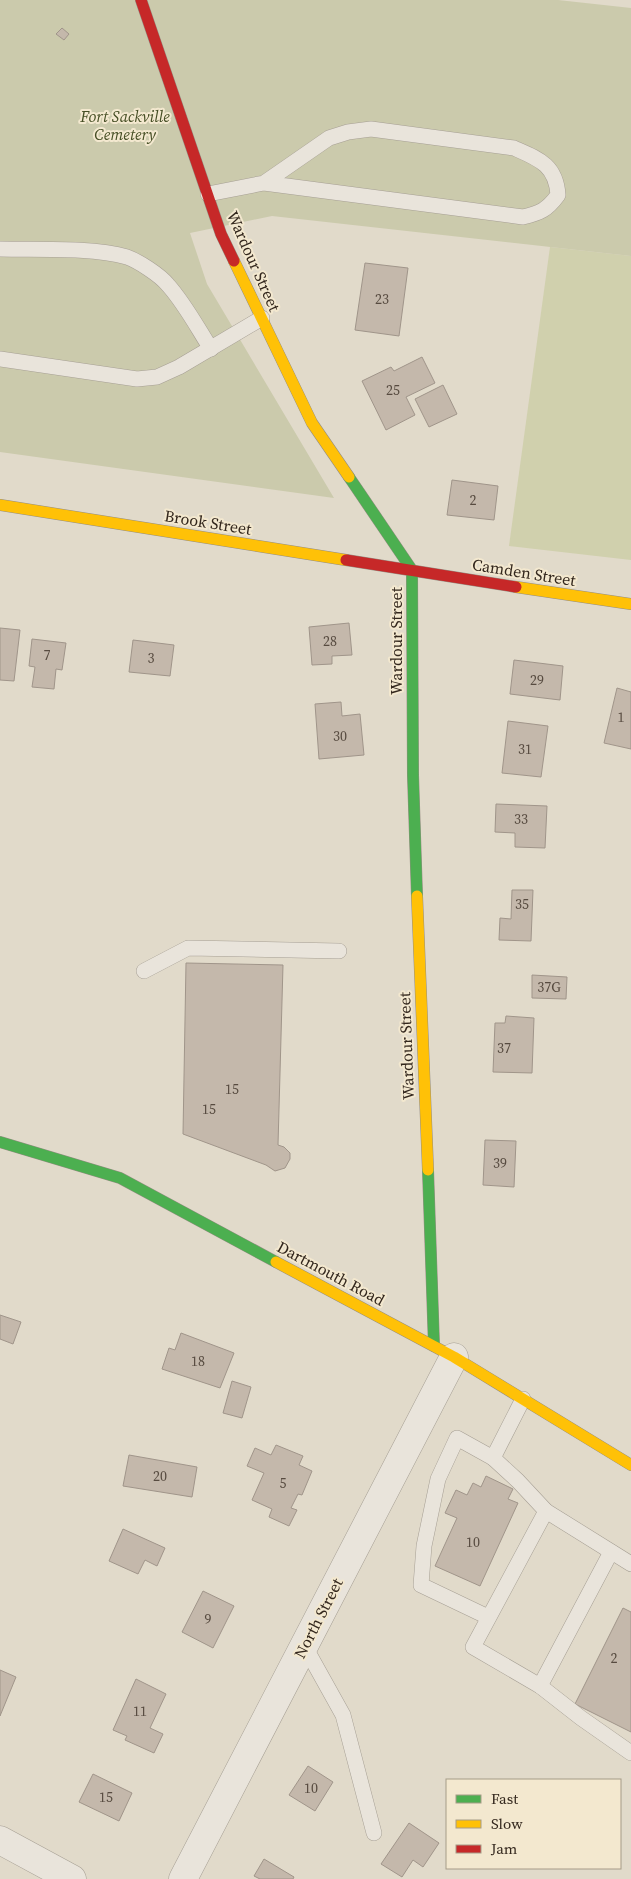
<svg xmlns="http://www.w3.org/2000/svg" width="631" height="1879" viewBox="0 0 631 1879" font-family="'Source Serif 4',serif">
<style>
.green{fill:#d0d0ad}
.cemetery{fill:#cbcaac}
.building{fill:#c4b8ab;stroke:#a0958a}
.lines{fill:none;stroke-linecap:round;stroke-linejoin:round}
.lane-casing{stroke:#a69f94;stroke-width:16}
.street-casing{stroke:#a69f94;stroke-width:29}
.fast-casing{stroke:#958e83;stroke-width:12}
.slow-casing{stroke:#958e83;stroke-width:12}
.jam-casing{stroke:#958e83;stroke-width:12}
.lane{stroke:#e9e4db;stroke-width:15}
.street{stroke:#e9e4db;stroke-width:28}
.fast{stroke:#4caf50;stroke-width:11}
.slow{stroke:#ffc107;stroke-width:11}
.jam{stroke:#c62828;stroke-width:11}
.labels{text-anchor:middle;stroke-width:4;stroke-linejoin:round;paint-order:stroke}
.number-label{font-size:14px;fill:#574b40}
.park-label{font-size:16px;font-style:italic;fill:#454e24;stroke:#f3e8cf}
.street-label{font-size:16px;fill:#33271d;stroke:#f3e8cf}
</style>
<rect width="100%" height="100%" fill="#e1daca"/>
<polygon class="green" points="550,247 631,256 631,560 509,546"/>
<polygon class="cemetery" points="0,0 558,0 631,8 631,256 272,216 190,233 207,284 334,498 0,452"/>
<g class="building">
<polygon points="62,28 69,34 64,40 56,34"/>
<polygon points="365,263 408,268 399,336 355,330"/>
<polygon points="422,357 435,383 406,397 415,415 386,430 362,381 391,367 394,371"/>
<polygon points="443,385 457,414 429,427 415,399"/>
<polygon points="452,480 498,486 494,520 447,515"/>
<polygon points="349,623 352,655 332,656 332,664 312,665 309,627"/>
<polygon points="0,628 20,630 14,681 0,680"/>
<polygon points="32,639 66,643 62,670 56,669 54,689 32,687 35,667 29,666"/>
<polygon points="133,640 174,645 170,676 129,672"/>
<polygon points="514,660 563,666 560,700 510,694"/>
<polygon points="617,688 631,692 631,749 604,743"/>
<polygon points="341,702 342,716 360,714 364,755 319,759 315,704"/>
<polygon points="508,721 548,726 541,777 502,773"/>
<polygon points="496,804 547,806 545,848 515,847 515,833 495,832"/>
<polygon points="512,890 533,890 531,941 499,940 500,918 511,919"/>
<polygon points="186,963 283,965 278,1145 284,1147 290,1153 290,1159 285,1168 275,1171 266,1165 183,1134"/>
<polygon points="532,975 567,977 566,999 532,998"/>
<polygon points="506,1016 534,1018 532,1073 493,1072 495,1023 505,1023"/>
<polygon points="485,1140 516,1141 514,1187 483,1185"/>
<polygon points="0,1315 21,1322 13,1344 0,1339"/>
<polygon points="181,1333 234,1353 220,1388 162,1369 169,1348 175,1350"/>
<polygon points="232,1381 251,1387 242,1418 223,1413"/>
<polygon points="276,1445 303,1456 299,1465 312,1471 302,1495 298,1494 291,1508 297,1510 289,1526 269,1517 272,1509 252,1500 264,1473 247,1466 255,1448 271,1455"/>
<polygon points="129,1455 197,1467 192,1497 123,1486"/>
<polygon points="486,1476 513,1489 508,1499 518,1503 480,1586 435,1566 457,1518 445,1513 456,1490 467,1495 473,1483 481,1487"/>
<polygon points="123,1529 165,1548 157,1566 145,1560 138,1574 109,1561"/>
<polygon points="203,1591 234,1606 213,1648 182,1632"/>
<polygon points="623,1608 631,1612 631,1732 575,1704"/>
<polygon points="0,1670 16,1677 0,1716"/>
<polygon points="136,1679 166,1694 150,1728 163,1734 154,1753 125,1740 127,1736 113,1730"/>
<polygon points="308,1766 333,1782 315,1811 289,1795"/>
<polygon points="93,1774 132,1793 119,1821 79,1802"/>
<polygon points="409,1823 439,1843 423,1867 413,1860 402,1877 381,1864"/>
<polygon points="264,1859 294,1877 293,1879 260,1879 254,1876"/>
</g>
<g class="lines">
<g class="lane-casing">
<g id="lane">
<path d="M 208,194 L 264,183 L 523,217 C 540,213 547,210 558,195 C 556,165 539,159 514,148 L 371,129 L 348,132 L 329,138 L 264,183"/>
<path d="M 0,249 C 37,250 92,247 127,257 C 138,261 160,275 168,285 C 185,304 197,327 211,349"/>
<polyline points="0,359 137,379 157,377 179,367 262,318"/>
<polyline points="144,971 188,948 339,951"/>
<polyline points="493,1458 518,1481 546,1511"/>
<polyline points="631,1564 546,1511 473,1647 540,1686 581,1718 631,1753"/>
<polyline points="488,1617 421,1585 424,1546 438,1479 457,1438 493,1458 523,1399"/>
<polyline points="304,1645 343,1715 374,1833"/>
<polyline points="540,1686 611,1552"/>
</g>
</g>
<g class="street-casing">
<g id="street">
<polyline points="0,1840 72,1879"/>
<polyline points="183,1879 454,1357"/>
</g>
</g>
<g class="fast-casing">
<g id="fast">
<polyline points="349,477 412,570 413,775 417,896"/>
<polyline points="0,1142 120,1178 276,1262"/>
<polyline points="428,1170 434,1346"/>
</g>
</g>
<g class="slow-casing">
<g id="slow">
<polyline points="234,261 312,423 349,477"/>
<polyline points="0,505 346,560"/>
<polyline points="516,587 631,604"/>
<polyline points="417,896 428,1170"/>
<polyline points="276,1262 454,1357 631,1465"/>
</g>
</g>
<g class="jam-casing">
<g id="jam">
<polyline points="141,0 221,234 234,261"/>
<polyline points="346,560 516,587"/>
</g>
</g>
<use href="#lane" class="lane"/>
<use href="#street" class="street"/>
<use href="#fast" class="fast"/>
<use href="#slow" class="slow"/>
<use href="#jam" class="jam"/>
</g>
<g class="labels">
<g class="number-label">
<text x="382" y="304">23</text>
<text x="393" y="395">25</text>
<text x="473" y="505">2</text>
<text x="330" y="646">28</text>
<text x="47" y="660">7</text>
<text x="151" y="663">3</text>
<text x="537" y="685">29</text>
<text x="621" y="722">1</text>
<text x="340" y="741">30</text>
<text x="525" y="754">31</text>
<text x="521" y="824">33</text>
<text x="522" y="909">35</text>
<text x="549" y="992">37G</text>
<text x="504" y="1053">37</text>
<text x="232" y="1094">15</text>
<text x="209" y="1114">15</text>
<text x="500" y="1168">39</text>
<text x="198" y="1366">18</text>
<text x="160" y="1481">20</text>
<text x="283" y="1488">5</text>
<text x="473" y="1547">10</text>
<text x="208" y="1624">9</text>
<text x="614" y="1663">2</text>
<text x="140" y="1716">11</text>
<text x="311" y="1793">10</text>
<text x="106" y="1802">15</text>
</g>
<g class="park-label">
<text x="125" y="122">Fort Sackville<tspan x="125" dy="18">Cemetery</tspan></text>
</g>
<g class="street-label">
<text transform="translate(254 261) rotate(66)" y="6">Wardour Street</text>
<text transform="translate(208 522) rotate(9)" y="6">Brook Street</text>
<text transform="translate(524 572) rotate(9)" y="6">Camden Street</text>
<text transform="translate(396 641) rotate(-90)" y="6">Wardour Street</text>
<text transform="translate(406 1046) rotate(-92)" y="6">Wardour Street</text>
<text transform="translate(331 1273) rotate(28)" y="6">Dartmouth Road</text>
<text transform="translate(318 1618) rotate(-63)" y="6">North Street</text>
</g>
</g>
<rect x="446" y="1779" width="175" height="90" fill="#f3e8cf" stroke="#a69b88"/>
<rect x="456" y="1795" width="25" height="8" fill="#4caf50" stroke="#a69b88"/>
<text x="491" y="1804" font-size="15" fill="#33271d">Fast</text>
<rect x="456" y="1820" width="25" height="8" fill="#ffc107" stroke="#a69b88"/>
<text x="491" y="1829" font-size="15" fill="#33271d">Slow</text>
<rect x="456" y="1845" width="25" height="8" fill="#c62828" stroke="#a69b88"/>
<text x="491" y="1854" font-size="15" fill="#33271d">Jam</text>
</svg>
